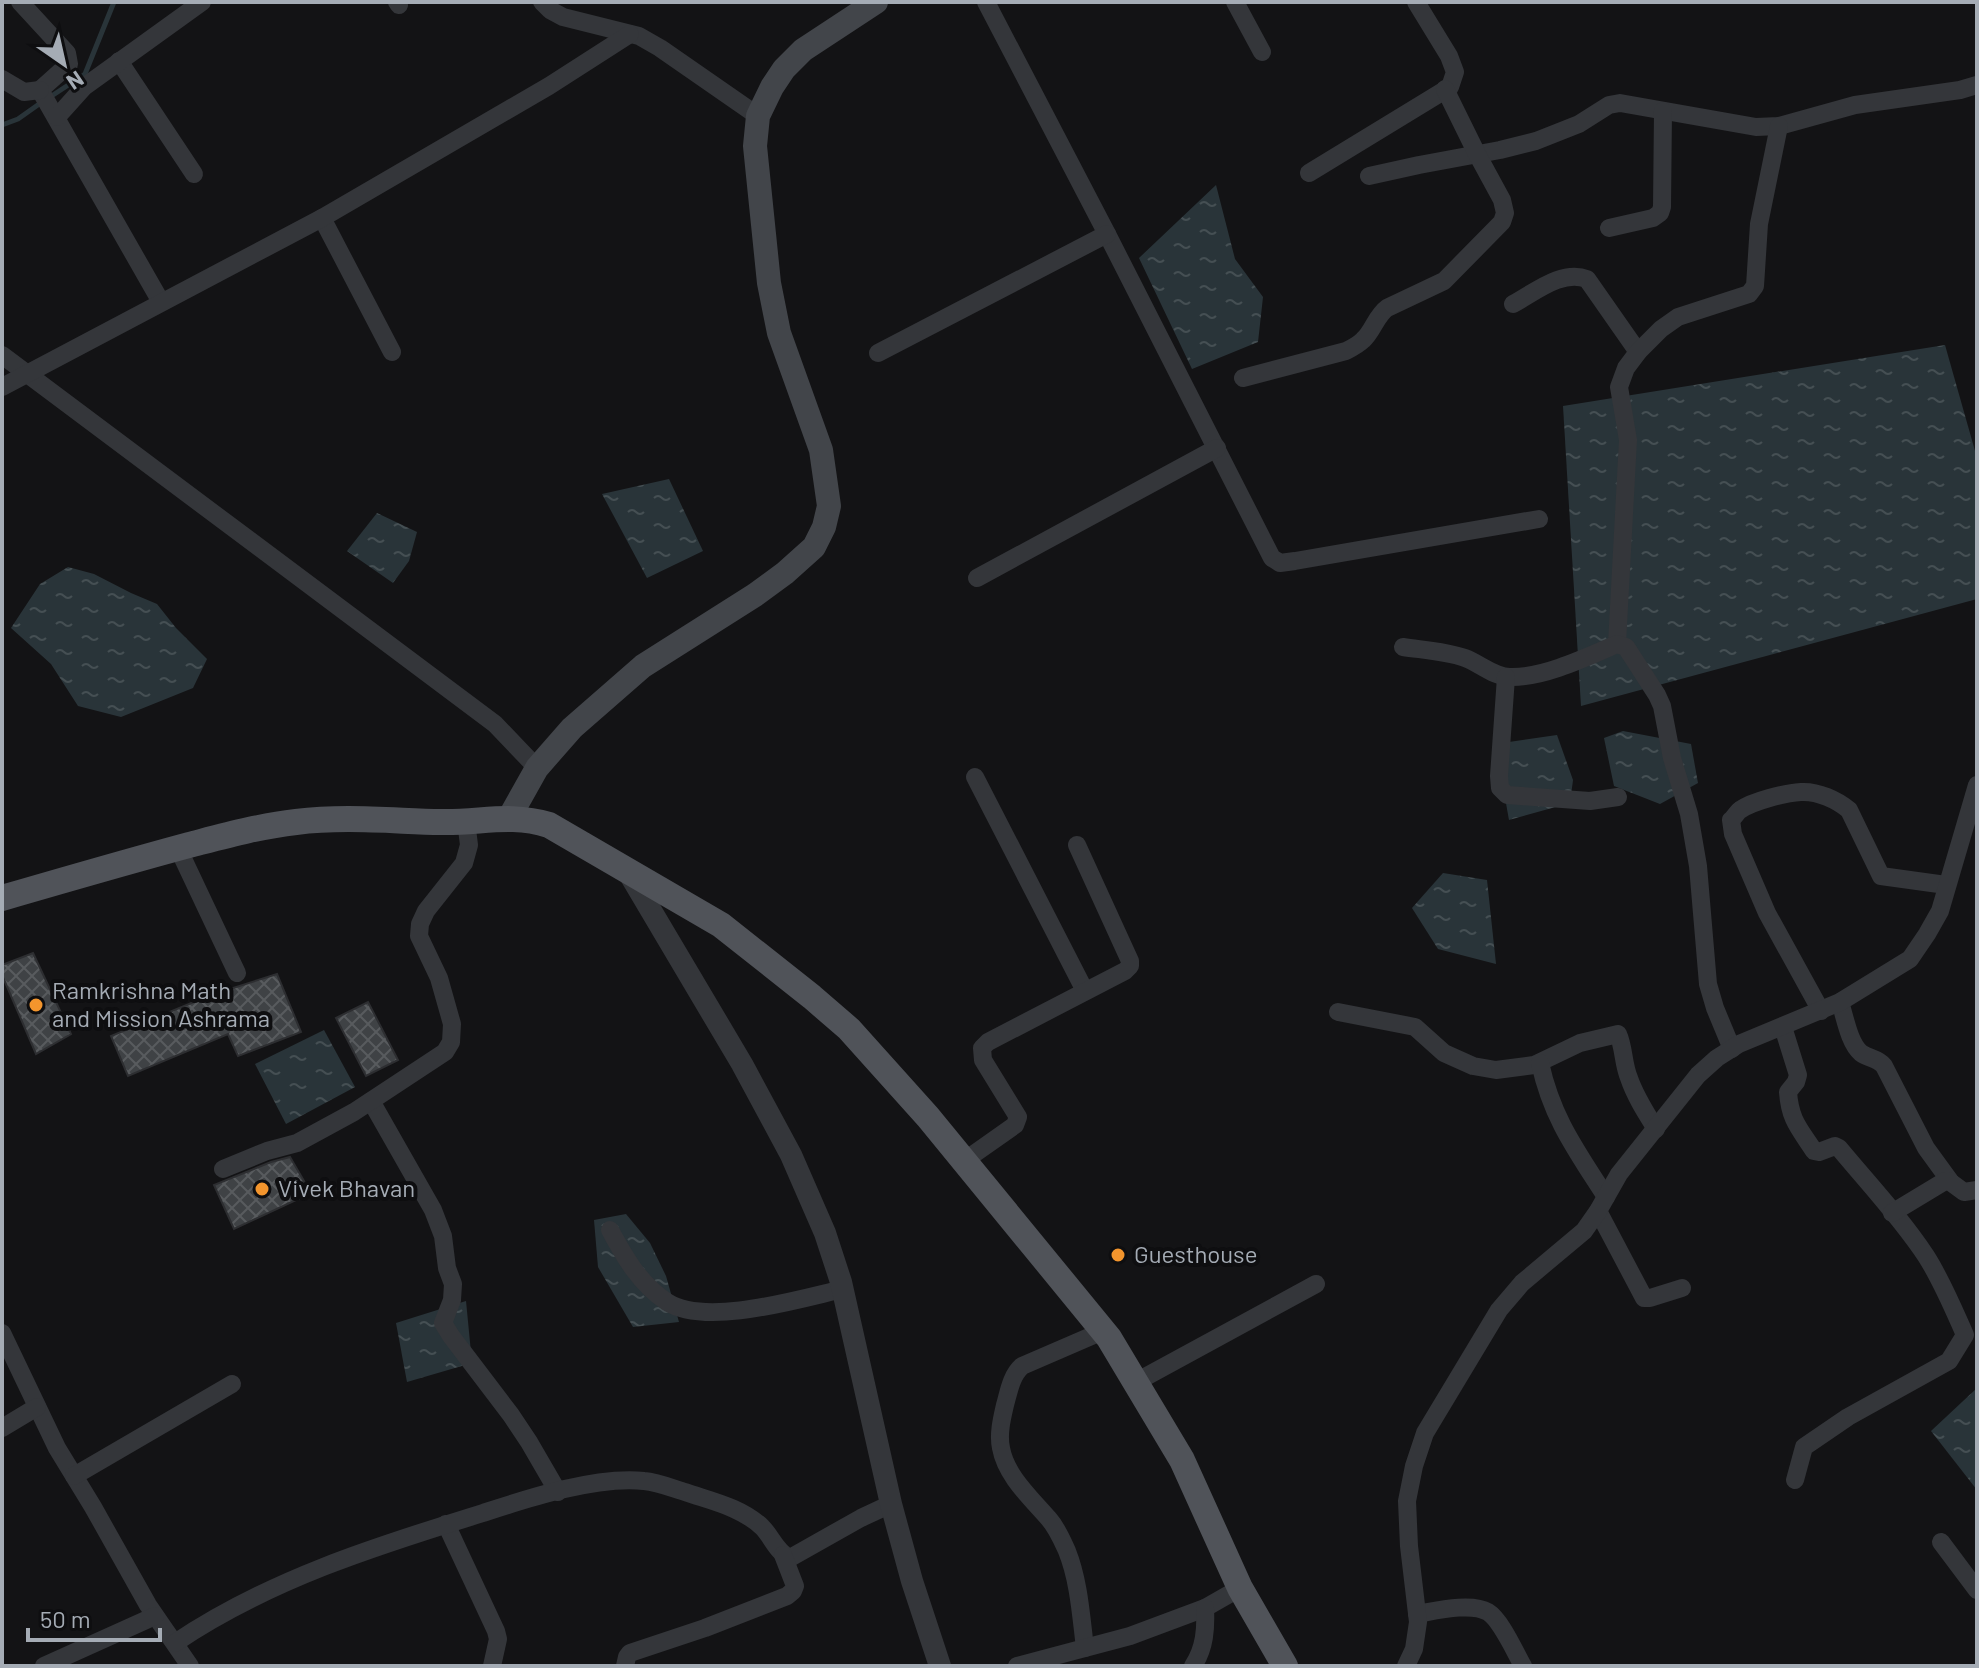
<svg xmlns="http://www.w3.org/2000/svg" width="1979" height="1668" viewBox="0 0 1979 1668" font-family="Barlow,sans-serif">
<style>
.water{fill:url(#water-ripples)}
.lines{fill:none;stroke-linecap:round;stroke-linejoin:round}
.stream{stroke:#293439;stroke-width:5}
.building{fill:url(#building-cross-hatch);stroke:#2d2e31;stroke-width:2}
.minor{stroke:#34363a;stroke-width:18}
.tertiary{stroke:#34363a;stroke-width:22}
.secondary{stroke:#42454a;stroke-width:24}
.primary{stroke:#505359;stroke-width:26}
.poi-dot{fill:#f3952d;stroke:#0e0e10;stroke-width:3}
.labels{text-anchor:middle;stroke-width:8;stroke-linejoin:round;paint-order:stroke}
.poi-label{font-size:24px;fill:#a5acb5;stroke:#0e0e10;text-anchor:start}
</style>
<defs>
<pattern id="water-ripples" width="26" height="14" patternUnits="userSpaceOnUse" patternTransform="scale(2)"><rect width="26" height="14" fill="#293439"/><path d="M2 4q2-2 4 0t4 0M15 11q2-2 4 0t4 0" fill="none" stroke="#454f53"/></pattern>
<pattern id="building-cross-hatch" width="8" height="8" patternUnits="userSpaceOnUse" patternTransform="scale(2)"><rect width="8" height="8" fill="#3f4245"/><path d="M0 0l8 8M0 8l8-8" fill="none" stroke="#585b5e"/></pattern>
</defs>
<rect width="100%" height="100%" fill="#131315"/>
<g class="water">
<polygon points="1216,185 1235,259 1263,297 1258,342 1192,369 1139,258"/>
<polygon points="1945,345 1977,458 1977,599 1581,706 1563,406"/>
<polygon points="669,479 703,551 647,578 602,494"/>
<polygon points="377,513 417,532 409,561 393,583 347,551"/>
<polygon points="68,567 94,574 131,593 157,604 176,628 207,659 193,688 121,717 78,706 51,664 11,628 40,584"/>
<polygon points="1623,731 1691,744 1698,783 1660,804 1614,786 1604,738"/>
<polygon points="1557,735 1573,780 1570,803 1509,820 1502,781 1509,742"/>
<polygon points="1443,873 1487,880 1496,964 1438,949 1412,908"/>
<polygon points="324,1030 355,1087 286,1124 255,1064"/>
<polygon points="626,1214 650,1243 666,1276 679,1322 633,1327 598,1267 594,1220"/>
<polygon points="466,1301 472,1363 407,1382 396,1323"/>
<polygon points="1977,1388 1977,1490 1931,1431"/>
</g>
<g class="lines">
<g class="stream">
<polyline points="50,97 85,74 114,2"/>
<polyline points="2,125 18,119 42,102"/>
</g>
</g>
<g class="building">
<polygon points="33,953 71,1034 36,1054 2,975 2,965"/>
<polygon points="277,974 301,1032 238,1056 228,1034 128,1076 111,1036 211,995"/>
<polygon points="368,1002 398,1060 366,1076 336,1018"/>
<polygon points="290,1157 311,1193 234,1229 214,1185 271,1162"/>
</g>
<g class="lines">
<g class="minor">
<polyline points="20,2 67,53 69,64 40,90 161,302"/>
<polyline points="397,2 399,5"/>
<polyline points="542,2 550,10 563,17 639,36 660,48 758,116"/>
<polyline points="986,2 1107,234 1272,558 1280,563 1295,561 1539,519"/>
<polyline points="1235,2 1262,52"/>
<polyline points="119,61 194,174"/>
<polyline points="2,79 24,92 40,90"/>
<polyline points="57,117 84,87 202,2"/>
<polyline points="1309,173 1450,87 1455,72 1449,56 1416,2"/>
<polyline points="1369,176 1419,165 1500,150 1536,141 1579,124 1609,105 1620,103 1756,127 1779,126 1855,105 1960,90 1977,85"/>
<polyline points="322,218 392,352"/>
<polyline points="1609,228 1653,218 1660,213 1662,207 1663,111"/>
<path d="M 1513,304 C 1534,293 1562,269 1587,279 L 1638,352"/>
<polyline points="878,353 1107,234"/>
<polyline points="2,355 495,724 537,768"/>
<path d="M 1243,378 L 1346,351 C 1352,348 1359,344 1363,340 C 1373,331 1376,316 1387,308 L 1444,281 L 1502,222 L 1505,213 L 1502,200 L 1477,154 L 1445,89"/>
<polyline points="2,387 322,218 549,86 630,34"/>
<polyline points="977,578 1217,448"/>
<polyline points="1617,644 1628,440 1619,387 1626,368 1638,352 1661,329 1678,317 1749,294 1755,286 1759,224 1779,126"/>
<path d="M 1403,647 C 1423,650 1445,651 1465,658 C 1479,663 1494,677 1510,677 C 1543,678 1587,657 1617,644 L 1626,647 L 1657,695 L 1662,706 L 1672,758 L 1689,814 L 1698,866 L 1708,984 L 1715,1008 L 1732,1049"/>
<polyline points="1506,677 1499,776 1500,788 1507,795 1590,801 1618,797"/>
<polyline points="975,777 1085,991"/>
<polyline points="178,848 237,973"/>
<path d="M 1840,1002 C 1845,1017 1849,1043 1861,1053 C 1869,1059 1878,1058 1884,1066 L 1926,1148 L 1950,1181"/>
<path d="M 1821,1011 L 1767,913 L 1733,834 L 1731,820 C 1733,819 1738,811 1740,810 C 1753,801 1785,793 1801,792 C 1818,791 1837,800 1849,810 L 1881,876 L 1946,885"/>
<path d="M 1338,1012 L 1415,1027 L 1444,1053 L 1473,1066 L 1496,1070 L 1534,1065 L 1580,1043 L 1618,1034 C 1624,1047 1623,1064 1629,1078 C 1635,1096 1646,1113 1656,1129"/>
<path d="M 1783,1027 L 1798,1075 L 1796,1082 L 1788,1092 C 1790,1120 1799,1128 1814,1151 L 1819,1152 L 1835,1146 L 1839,1148 C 1868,1183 1901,1218 1926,1256 C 1942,1281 1953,1308 1965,1335 L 1949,1361 L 1848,1417 L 1804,1447 L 1795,1480"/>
<path d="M 1540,1063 C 1552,1118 1576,1150 1606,1197"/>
<polyline points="371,1101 433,1210 443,1236 447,1268 453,1284 452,1300 443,1323 451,1336 511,1415 529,1442 558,1492"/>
<polyline points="964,1161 1015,1125 1018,1117 983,1060 982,1048 988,1042 1125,971 1130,966 1130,961 1077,845"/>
<polyline points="223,1169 267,1151 297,1143 354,1112 445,1052 451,1042 452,1024 439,978 419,936 420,924 426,911 464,863 469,845 466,821"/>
<polyline points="1598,1211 1644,1298 1650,1298 1682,1288"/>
<polyline points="1892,1213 1945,1181 1949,1181 1964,1192 1977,1190"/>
<path d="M 610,1230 C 625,1258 640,1284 667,1302 C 706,1327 799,1299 843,1289"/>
<polyline points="2,1333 57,1448 93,1507 148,1605 190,1666"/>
<polyline points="1136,1382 1316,1284"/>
<polyline points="2,1428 37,1407"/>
<polyline points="74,1476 232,1384"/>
<polyline points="446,1524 496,1631 498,1639 492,1666"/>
<polyline points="1941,1542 1977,1590"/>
<path d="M 1417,1614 C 1435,1611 1471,1602 1488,1612 C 1501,1620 1515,1652 1523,1666"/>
<path d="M 175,1643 C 268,1580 376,1546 483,1513 C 529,1498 596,1476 644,1481 C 657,1482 672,1488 685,1492 C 711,1501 741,1507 762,1527 C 772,1537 777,1553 790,1558 L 861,1518 L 891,1504"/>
<path d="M 1085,1648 C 1081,1616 1079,1581 1067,1551 C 1062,1540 1057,1528 1049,1519 C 1031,1498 1006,1476 1001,1448 C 998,1434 1002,1418 1005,1405 C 1009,1391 1011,1376 1022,1366 L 1103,1331"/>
<polyline points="44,1666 155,1616"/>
<polyline points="625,1666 627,1657 630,1653 705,1628 787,1596 793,1591 795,1586 783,1555"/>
<polyline points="1017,1666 1130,1636 1205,1608 1240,1588"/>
<path d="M 1193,1666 C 1205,1648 1206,1628 1205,1608"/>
<polyline points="1406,1666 1414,1649 1418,1622 1409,1546 1407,1501 1414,1466 1425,1433 1499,1310 1522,1283 1584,1231 1598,1211 1619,1174 1698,1075 1717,1058 1739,1044 1840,1002 1910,959 1927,934 1940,911 1977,785"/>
</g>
<polyline class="tertiary" points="627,870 742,1064 791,1155 825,1233 841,1282 891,1504 912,1581 940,1666"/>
<polyline class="secondary" points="509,818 537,768 572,728 643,666 755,595 785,573 814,547 824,527 829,506 821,450 779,333 769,283 755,146 758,116 772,87 784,69 803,50 876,2"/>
<path class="primary" d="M 2,898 C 64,880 126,862 189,845 C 224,836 260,826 296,822 C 344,816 393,821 441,822 C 481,823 510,813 549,825 L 721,925 L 812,997 L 849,1029 L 928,1117 L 1109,1338 L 1182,1460 L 1240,1588 L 1285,1666"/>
</g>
<g class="poi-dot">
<circle cx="36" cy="1005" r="8"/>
<circle cx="262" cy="1189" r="8"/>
<circle cx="1118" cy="1255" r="8"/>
</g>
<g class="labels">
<g class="poi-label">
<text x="52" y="999">Ramkrishna Math<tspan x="52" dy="28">and Mission Ashrama</tspan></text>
<text x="278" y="1197">Vivek Bhavan</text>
<text x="1134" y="1263">Guesthouse</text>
</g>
</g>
<rect width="1979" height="1668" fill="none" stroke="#a5acb5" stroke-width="8"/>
<g transform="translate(64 64) rotate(146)" stroke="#0e0e10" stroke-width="6" paint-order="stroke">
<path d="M0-6L14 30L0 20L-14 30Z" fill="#a5acb5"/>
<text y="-12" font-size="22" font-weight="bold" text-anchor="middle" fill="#a5acb5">N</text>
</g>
<path d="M28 1628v12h132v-12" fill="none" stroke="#a5acb5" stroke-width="4"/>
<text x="40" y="1628" font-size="24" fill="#a5acb5" stroke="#0e0e10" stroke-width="6" paint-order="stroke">50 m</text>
</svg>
